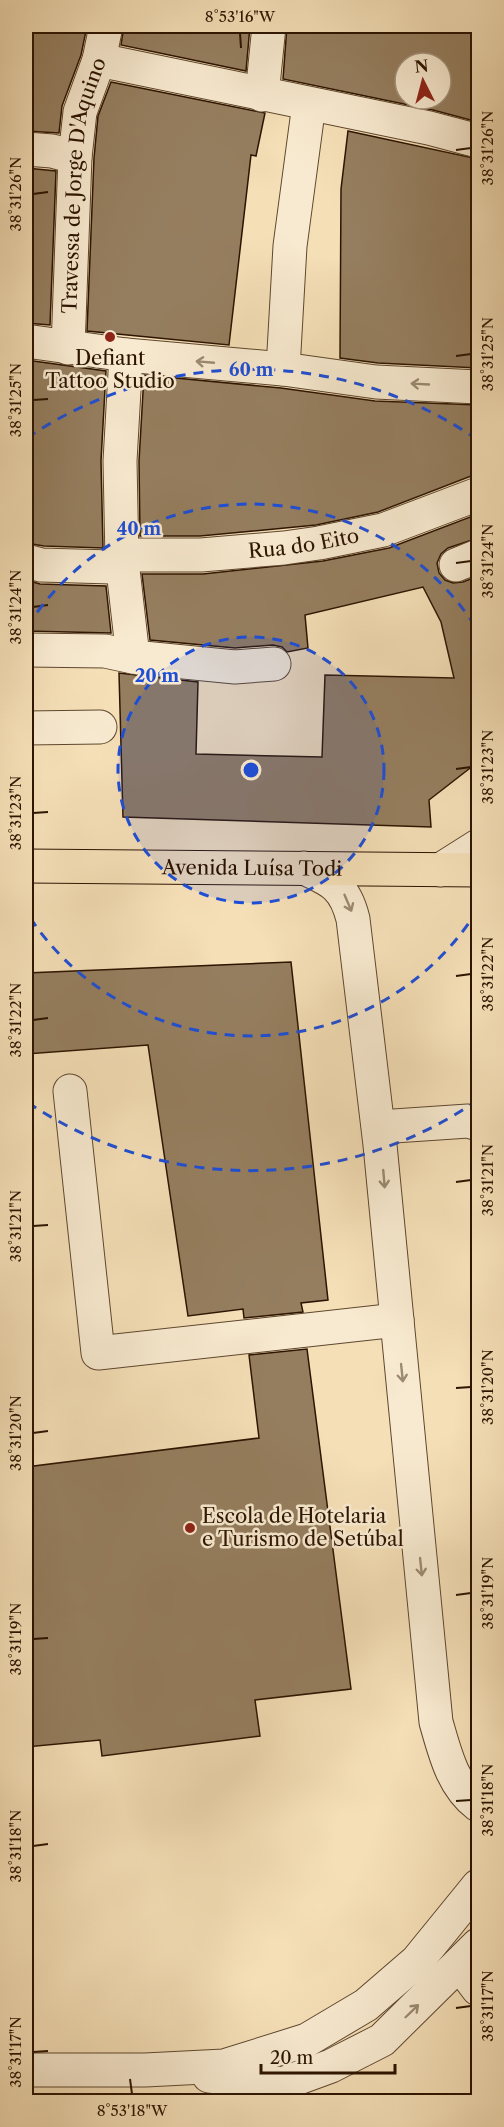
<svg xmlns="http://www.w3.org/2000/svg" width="504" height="2127" viewBox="0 0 504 2127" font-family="'Libre Caslon Text',serif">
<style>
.building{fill:#957e5f;stroke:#2c1400;stroke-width:1.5;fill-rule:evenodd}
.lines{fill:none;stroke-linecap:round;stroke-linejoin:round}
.minor-casing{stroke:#5e472e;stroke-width:35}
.major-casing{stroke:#2c1400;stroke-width:35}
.minor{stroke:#f8ead0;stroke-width:33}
.major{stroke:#f5dfb7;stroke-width:33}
.oneway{stroke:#9c8a72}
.ticks{fill:none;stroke:#2c1400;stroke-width:2}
.ring{fill:none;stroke:#1d4ed8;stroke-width:3;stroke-dasharray:10 8}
.poi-dot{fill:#8f2418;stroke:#f8ead0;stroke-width:2}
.labels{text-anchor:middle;stroke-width:5;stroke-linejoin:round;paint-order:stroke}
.street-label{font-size:20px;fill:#2c1400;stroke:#f8ead0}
.poi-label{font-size:20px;fill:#2c1400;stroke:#f8ead0}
.centre{fill:#1d4ed8;stroke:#f8ead0;stroke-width:3}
.ring-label{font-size:18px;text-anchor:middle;font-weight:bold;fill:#1d4ed8;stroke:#f8ead0;stroke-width:5;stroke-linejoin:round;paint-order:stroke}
.neatline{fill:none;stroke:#2c1400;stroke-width:2}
.ticks-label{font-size:15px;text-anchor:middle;fill:#2c1400}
</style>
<rect width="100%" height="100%" fill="#f5dfb7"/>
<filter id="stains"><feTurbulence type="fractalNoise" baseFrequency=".00333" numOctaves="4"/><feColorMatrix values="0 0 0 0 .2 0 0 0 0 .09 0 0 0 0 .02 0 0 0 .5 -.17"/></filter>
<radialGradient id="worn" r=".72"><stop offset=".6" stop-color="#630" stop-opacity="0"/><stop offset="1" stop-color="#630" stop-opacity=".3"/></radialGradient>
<g class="building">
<polygon points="26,26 87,26 81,55 62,106 59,133 26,131"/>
<polygon points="124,26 250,26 246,71 121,45"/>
<path d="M 287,26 L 478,26 L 478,122 L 433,110 L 283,79 ZM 405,63 L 441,63 L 441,99 L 405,99 Z"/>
<polygon points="111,82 265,113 256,156 251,155 229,345 87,331 94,158 98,116"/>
<polygon points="348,131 478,159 478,368 378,363 340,358 341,189"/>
<polygon points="26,168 56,171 50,325 26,323"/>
<polygon points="26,360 106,371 101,461 103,548 44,546 26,543 26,475 29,444 26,444"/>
<polygon points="144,375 281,388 375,401 478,405 478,476 471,476 378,512 316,525 200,536 140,536 139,461"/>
<polygon points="478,514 478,538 448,548 441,554 437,563 439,573 445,580 453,583 463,582 478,576 478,762 429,800 431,827 123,817 119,673 198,682 196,754 322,757 325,675 454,678 441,622 423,587 305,615 308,648 287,652 282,647 273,645 235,648 150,640 142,574 203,574 323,561 389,548"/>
<polygon points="26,580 40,584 106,586 111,633 26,631"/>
<polygon points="291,962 328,1300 301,1303 303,1312 244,1318 243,1309 188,1316 148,1045 26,1054 26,973"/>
<polygon points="307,1349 351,1689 255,1700 260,1736 102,1756 100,1740 26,1747 26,1467 259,1438 249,1355"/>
</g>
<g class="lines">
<g class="minor-casing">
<g id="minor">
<polyline points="99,60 429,128 478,141"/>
<polyline points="262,95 269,26"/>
<polyline points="26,149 52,151 75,157"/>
<polyline points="26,341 126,355 283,369 376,382 478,387"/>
<path id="s1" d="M 68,348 L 75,157 L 80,112 L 99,60 L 106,26"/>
<polyline points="126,355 120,461 122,561 133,657"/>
<polyline points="283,369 290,246 309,104"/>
<path id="s2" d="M 26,561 L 41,565 L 112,567 L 133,555 L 201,555 L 284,548 L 319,543 L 383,530 L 478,494"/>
<polyline points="456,565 478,556"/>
<polyline points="26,650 105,651 133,657 235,667 274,664"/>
<polyline points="26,728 100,727"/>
<path d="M 304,868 C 333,881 345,887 353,919 L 380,1145 L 436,1722 C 445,1753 452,1785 478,1805"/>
<polyline points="440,870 478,846"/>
<polyline points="70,1091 98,1353 397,1320"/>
<polyline points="379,1127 468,1121 478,1124"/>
<polyline points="460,1965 478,1989"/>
<polyline points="26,2070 145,2070 224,2066 307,2040 366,2005 417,1961 478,1886"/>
<polyline points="209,2076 282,2084 331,2066 382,2040 478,1945"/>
</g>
</g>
<g class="major-casing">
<g id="major">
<path id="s3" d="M 26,866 L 478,870"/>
</g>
</g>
<use href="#minor" class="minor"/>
<use href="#major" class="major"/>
</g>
<defs><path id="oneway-shaft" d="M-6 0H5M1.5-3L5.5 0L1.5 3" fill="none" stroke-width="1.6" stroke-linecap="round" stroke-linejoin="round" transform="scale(1.5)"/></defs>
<g class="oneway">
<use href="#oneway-shaft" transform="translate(205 362) rotate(-175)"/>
<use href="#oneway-shaft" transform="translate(420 384) rotate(-177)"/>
<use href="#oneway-shaft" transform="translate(348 903) rotate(67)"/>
<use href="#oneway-shaft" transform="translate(384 1179) rotate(85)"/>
<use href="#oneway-shaft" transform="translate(402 1373) rotate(84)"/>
<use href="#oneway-shaft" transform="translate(421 1567) rotate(84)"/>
<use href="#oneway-shaft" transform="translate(412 2011) rotate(-44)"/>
</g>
<path class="ticks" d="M 240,33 L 241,48M 456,150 L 471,148M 33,194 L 48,192M 456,356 L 471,354M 33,400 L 48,399M 456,563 L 471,561M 33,607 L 48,605M 456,769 L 471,767M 33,813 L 48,812M 456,976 L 471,974M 33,1020 L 48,1018M 456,1182 L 471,1180M 33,1226 L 48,1225M 456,1388 L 471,1387M 33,1433 L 48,1431M 456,1595 L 471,1593M 33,1639 L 48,1638M 456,1801 L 471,1800M 33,1846 L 48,1844M 456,2008 L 471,2006M 33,2052 L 48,2051M 130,2079 L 132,2094"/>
<circle cx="251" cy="770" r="133" fill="#1d4ed8" fill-opacity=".12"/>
<g class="ring">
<circle cx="251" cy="770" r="133"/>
<path d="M478 909A266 266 0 0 1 27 913M27 627A266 266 0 0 1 478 631"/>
<path d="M478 1100A400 400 0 0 1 27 1102M27 438A400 400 0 0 1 478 440"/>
</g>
<g class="poi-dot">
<circle cx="110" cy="337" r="6"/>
<circle cx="190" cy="1528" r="6"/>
</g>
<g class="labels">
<g class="street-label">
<text dy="7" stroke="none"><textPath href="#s1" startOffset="164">Travessa de Jorge D'Aquino</textPath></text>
<text dy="7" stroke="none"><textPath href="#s2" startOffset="282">Rua do Eito</textPath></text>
<text dy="7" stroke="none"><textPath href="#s3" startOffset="226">Avenida Luísa Todi</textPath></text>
</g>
<g class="poi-label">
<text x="110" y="365">Defiant<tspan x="110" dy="23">Tattoo Studio</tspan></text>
<text x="202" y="1523" text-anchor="start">Escola de Hotelaria<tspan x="202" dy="23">e Turismo de Setúbal</tspan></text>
</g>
</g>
<circle cx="251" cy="770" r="9" class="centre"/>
<g class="ring-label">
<text x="251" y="376">60 m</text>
<text x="139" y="535">40 m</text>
<text x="157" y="682">20 m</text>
</g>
<rect width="504" height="2127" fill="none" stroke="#f5dfb7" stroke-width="66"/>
<g transform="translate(423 81) rotate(354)"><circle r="28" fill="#f8ead0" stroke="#a6947d" stroke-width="1.5"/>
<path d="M0-4.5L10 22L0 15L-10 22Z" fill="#8f2418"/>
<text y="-9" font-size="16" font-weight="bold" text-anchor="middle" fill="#2c1400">N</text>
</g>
<path d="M261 2064v9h134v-9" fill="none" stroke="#2c1400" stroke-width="3"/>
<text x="270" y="2064" font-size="18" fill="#2c1400" stroke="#f8ead0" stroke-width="4.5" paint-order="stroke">20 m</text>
<rect x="33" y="33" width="438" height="2061" class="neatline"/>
<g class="ticks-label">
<text x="240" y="22">8°53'16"W</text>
<text transform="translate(488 148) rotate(-90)" y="5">38°31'26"N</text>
<text transform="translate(16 194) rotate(-90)" y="5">38°31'26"N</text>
<text transform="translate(488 354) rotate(-90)" y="5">38°31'25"N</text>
<text transform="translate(16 400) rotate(-90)" y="5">38°31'25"N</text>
<text transform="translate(488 561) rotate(-90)" y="5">38°31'24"N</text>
<text transform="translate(16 607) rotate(-90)" y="5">38°31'24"N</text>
<text transform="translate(488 767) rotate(-90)" y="5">38°31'23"N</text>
<text transform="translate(16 813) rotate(-90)" y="5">38°31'23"N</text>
<text transform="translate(488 974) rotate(-90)" y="5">38°31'22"N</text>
<text transform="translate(16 1020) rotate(-90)" y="5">38°31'22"N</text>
<text transform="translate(488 1180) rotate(-90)" y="5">38°31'21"N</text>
<text transform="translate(16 1226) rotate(-90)" y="5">38°31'21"N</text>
<text transform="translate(488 1387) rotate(-90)" y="5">38°31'20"N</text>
<text transform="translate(16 1433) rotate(-90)" y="5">38°31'20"N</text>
<text transform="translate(488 1593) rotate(-90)" y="5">38°31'19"N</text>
<text transform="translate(16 1639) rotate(-90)" y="5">38°31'19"N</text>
<text transform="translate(488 1800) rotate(-90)" y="5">38°31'18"N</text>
<text transform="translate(16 1846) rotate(-90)" y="5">38°31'18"N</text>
<text transform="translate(488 2006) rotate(-90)" y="5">38°31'17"N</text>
<text transform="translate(16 2052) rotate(-90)" y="5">38°31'17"N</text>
<text x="132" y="2116">8°53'18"W</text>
</g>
<rect width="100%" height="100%" filter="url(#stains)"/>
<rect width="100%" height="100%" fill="url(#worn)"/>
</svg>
